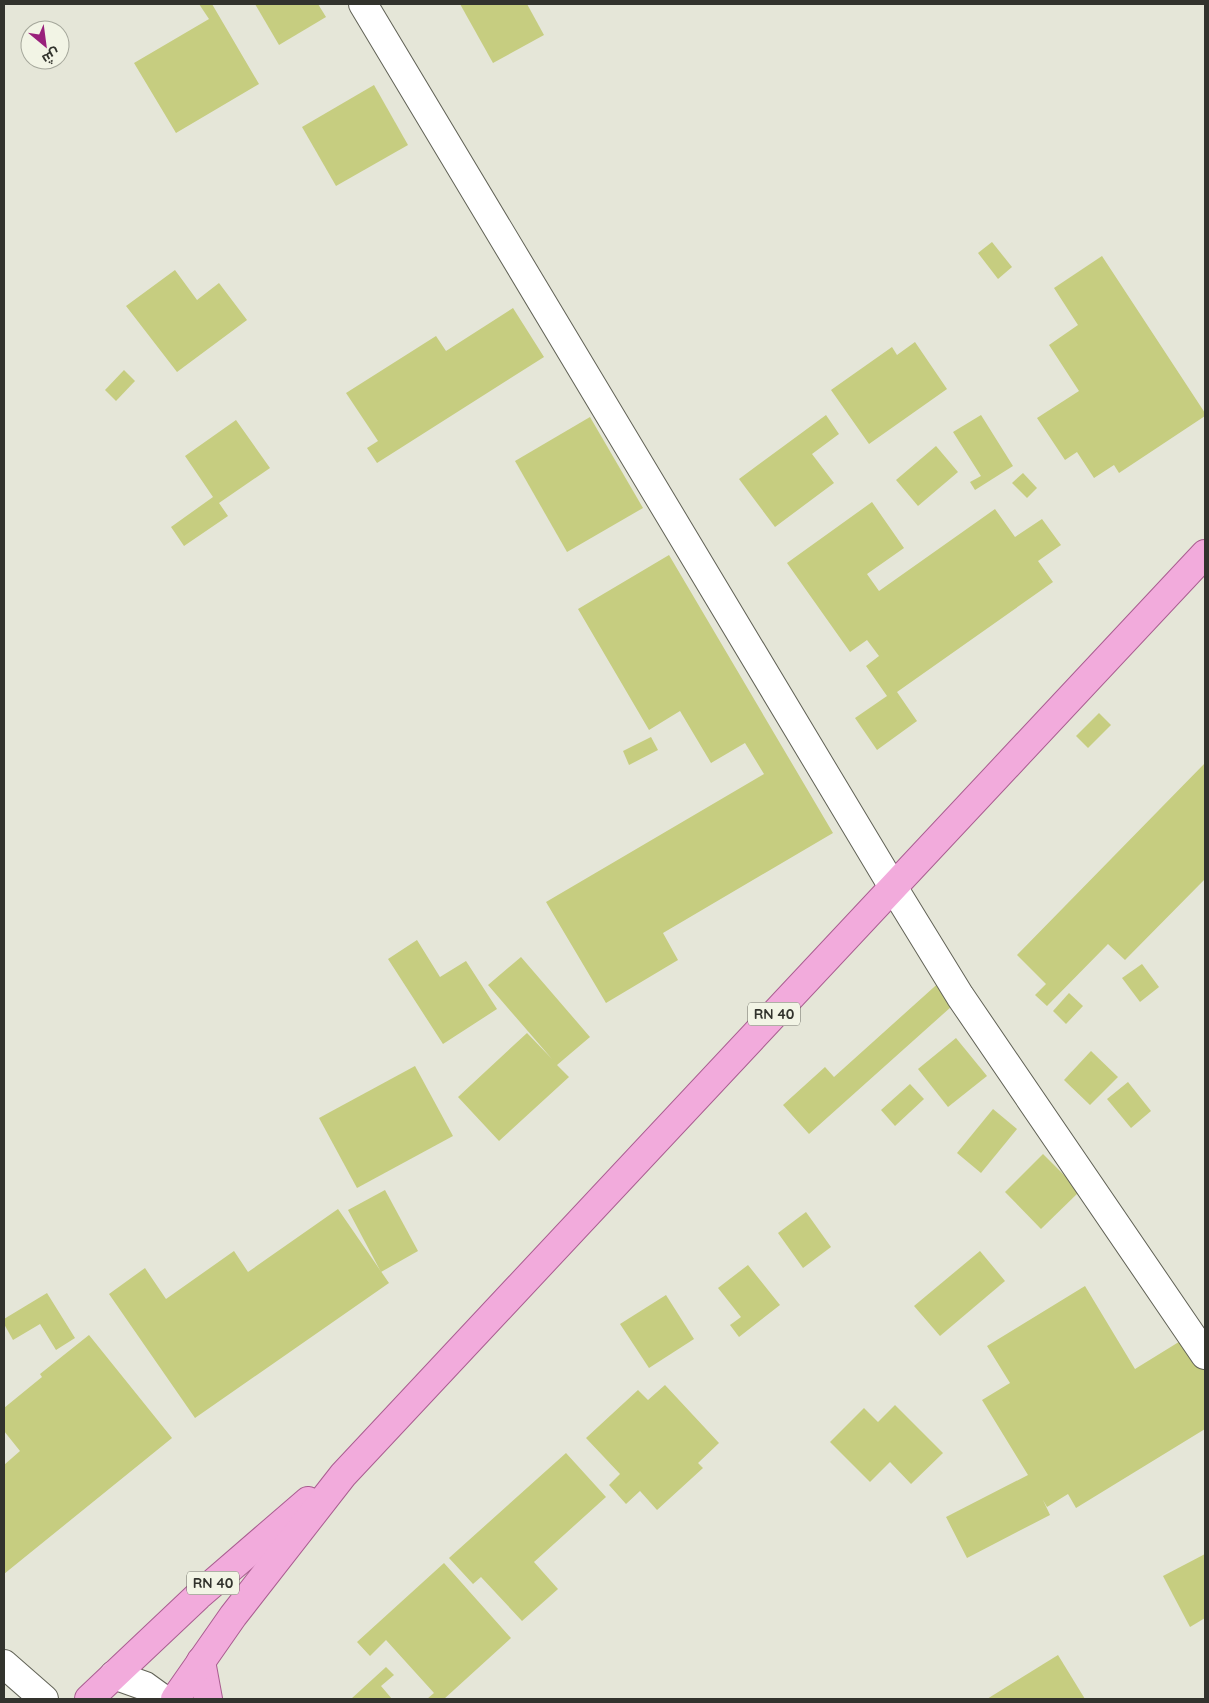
<svg xmlns="http://www.w3.org/2000/svg" width="1209" height="1703" viewBox="0 0 1209 1703" font-family="Quicksand,Cairo,sans-serif">
<style>
.building{fill:#c6cd80}
.lines{fill:none;stroke-linecap:round;stroke-linejoin:round}
.minor-casing{stroke:#616256;stroke-width:30}
.tertiary-casing{stroke:#616256;stroke-width:30}
.primary-casing{stroke:#a95d90;stroke-width:30}
.minor{stroke:#fff;stroke-width:28}
.tertiary{stroke:#fff;stroke-width:28}
.primary{stroke:#f2abdc;stroke-width:28}
.labels{text-anchor:middle;stroke-width:4;stroke-linejoin:round;paint-order:stroke}
.shield{fill:#f2f4e5;stroke:#6c6d64;stroke-width:1}
.shield-label{font-size:14px;font-weight:bold;fill:#32332d}
</style>
<rect width="100%" height="100%" fill="#e5e6d8"/>
<g class="building">
<polygon points="199,4 212,4 259,84 176,133 134,63 209,19"/>
<polygon points="255,4 318,4 326,17 279,45"/>
<polygon points="460,4 527,4 544,35 493,63"/>
<polygon points="374,85 408,145 336,186 302,127"/>
<polygon points="992,242 1012,267 998,279 978,253"/>
<polygon points="1102,256 1205,413 1205,416 1119,473 1114,465 1094,478 1077,452 1065,460 1037,418 1079,391 1049,345 1078,325 1054,288"/>
<polygon points="175,270 197,300 219,283 247,320 177,372 126,306"/>
<polygon points="513,308 544,357 377,463 367,448 378,441 346,393 436,336 446,351"/>
<polygon points="915,342 947,389 869,444 831,390 892,347 897,355"/>
<polygon points="124,370 135,381 116,401 105,390"/>
<polygon points="826,415 839,434 812,454 834,483 775,527 739,479"/>
<polygon points="981,415 1013,466 975,490 970,482 981,476 953,432"/>
<polygon points="590,417 643,508 567,552 515,461"/>
<polygon points="236,420 270,468 219,503 228,516 184,546 171,527 213,497 185,456"/>
<polygon points="936,446 958,472 918,506 896,480"/>
<polygon points="1023,473 1037,488 1027,498 1012,483"/>
<polygon points="872,502 904,548 867,574 879,591 995,509 1015,537 1042,519 1061,545 1038,561 1053,582 897,692 917,721 877,750 855,718 887,696 866,666 879,656 867,640 850,652 787,563"/>
<polygon points="669,555 833,833 663,933 678,960 606,1003 546,902 764,774 745,743 711,763 680,711 649,730 578,609"/>
<polygon points="1099,713 1111,725 1088,748 1076,736"/>
<polygon points="651,737 658,750 629,765 623,751"/>
<polygon points="1205,763 1205,879 1125,960 1108,944 1047,1006 1035,995 1046,984 1017,955"/>
<polygon points="417,940 440,977 466,961 497,1009 443,1044 388,959"/>
<polygon points="521,957 590,1037 557,1065 569,1077 499,1141 458,1097 527,1033 552,1059 488,985"/>
<polygon points="1142,964 1159,987 1140,1002 1122,978"/>
<polygon points="943,979 961,998 809,1134 783,1105 825,1067 834,1077"/>
<polygon points="1069,993 1083,1006 1066,1024 1053,1011"/>
<polygon points="956,1038 987,1076 948,1107 918,1069"/>
<polygon points="1091,1051 1118,1077 1090,1105 1064,1080"/>
<polygon points="415,1066 453,1136 357,1188 319,1118"/>
<polygon points="1128,1082 1151,1111 1131,1128 1107,1099"/>
<polygon points="910,1084 924,1099 895,1126 881,1110"/>
<polygon points="993,1109 1017,1129 981,1173 957,1153"/>
<polygon points="1043,1154 1080,1191 1041,1229 1005,1192"/>
<polygon points="385,1190 418,1251 381,1272 348,1210"/>
<polygon points="338,1209 389,1283 195,1418 109,1294 145,1268 166,1299 234,1251 248,1272"/>
<polygon points="806,1212 831,1247 803,1268 778,1233"/>
<polygon points="980,1251 1005,1281 940,1336 914,1306"/>
<polygon points="748,1265 780,1305 739,1337 730,1325 741,1317 718,1288"/>
<polygon points="1085,1286 1135,1369 1195,1332 1205,1349 1205,1429 1076,1508 1068,1494 1047,1507 1043,1500 1050,1515 967,1558 946,1517 1028,1475 982,1400 1010,1383 987,1346"/>
<polygon points="47,1293 75,1338 56,1350 40,1324 13,1340 4,1324 4,1319"/>
<polygon points="666,1295 694,1339 649,1368 620,1324"/>
<polygon points="89,1335 172,1438 4,1574 4,1465 20,1451 4,1431 4,1408 42,1377 40,1374"/>
<polygon points="665,1385 719,1443 698,1463 703,1468 657,1510 640,1491 626,1504 609,1485 620,1474 586,1438 638,1390 648,1400"/>
<polygon points="895,1405 943,1453 911,1484 890,1462 870,1482 830,1442 864,1408 878,1422"/>
<polygon points="566,1453 606,1497 534,1562 558,1589 522,1621 481,1577 473,1584 449,1558"/>
<polygon points="1205,1554 1205,1618 1190,1627 1163,1576"/>
<polygon points="444,1563 511,1638 444,1699 427,1699 434,1693 386,1640 370,1656 357,1642"/>
<polygon points="1058,1655 1085,1699 987,1699"/>
<polygon points="386,1667 394,1675 381,1686 392,1699 351,1699"/>
</g>
<g class="lines">
<g class="minor-casing">
<g id="minor">
<polyline points="893,887 960,996 1205,1355"/>
<polyline points="4,1664 44,1699"/>
</g>
</g>
<g class="tertiary-casing">
<g id="tertiary">
<polyline points="363,4 893,887"/>
<polyline points="114,1675 145,1686 163,1699"/>
</g>
</g>
<g class="primary-casing">
<g id="primary">
<polyline points="201,1661 208,1699"/>
<polyline points="89,1699 198,1596 308,1501"/>
<polyline points="175,1699 233,1616 343,1475 1205,554"/>
</g>
</g>
<use href="#minor" class="minor"/>
<use href="#tertiary" class="tertiary"/>
<use href="#primary" class="primary"/>
</g>
<g class="labels">
<g class="shield">
<rect x="748" y="1002.5" width="52" height="23" rx="4"/>
<rect x="187" y="1571.5" width="52" height="23" rx="4"/>
</g>
<g class="shield-label">
<text x="774" y="1019">RN 40</text>
<text x="213" y="1588">RN 40</text>
</g>
</g>
<rect width="1209" height="1703" fill="none" stroke="#32332d" stroke-width="10"/>
<g transform="translate(45 45) rotate(151)"><circle r="24" fill="#f2f4e5" stroke="#a5a79b"/>
<path d="M0-4L9 19L0 12L-9 19Z" fill="#99207b"/>
<text y="-8" font-size="14" font-weight="bold" text-anchor="middle" fill="#32332d">ش</text>
</g>
</svg>
